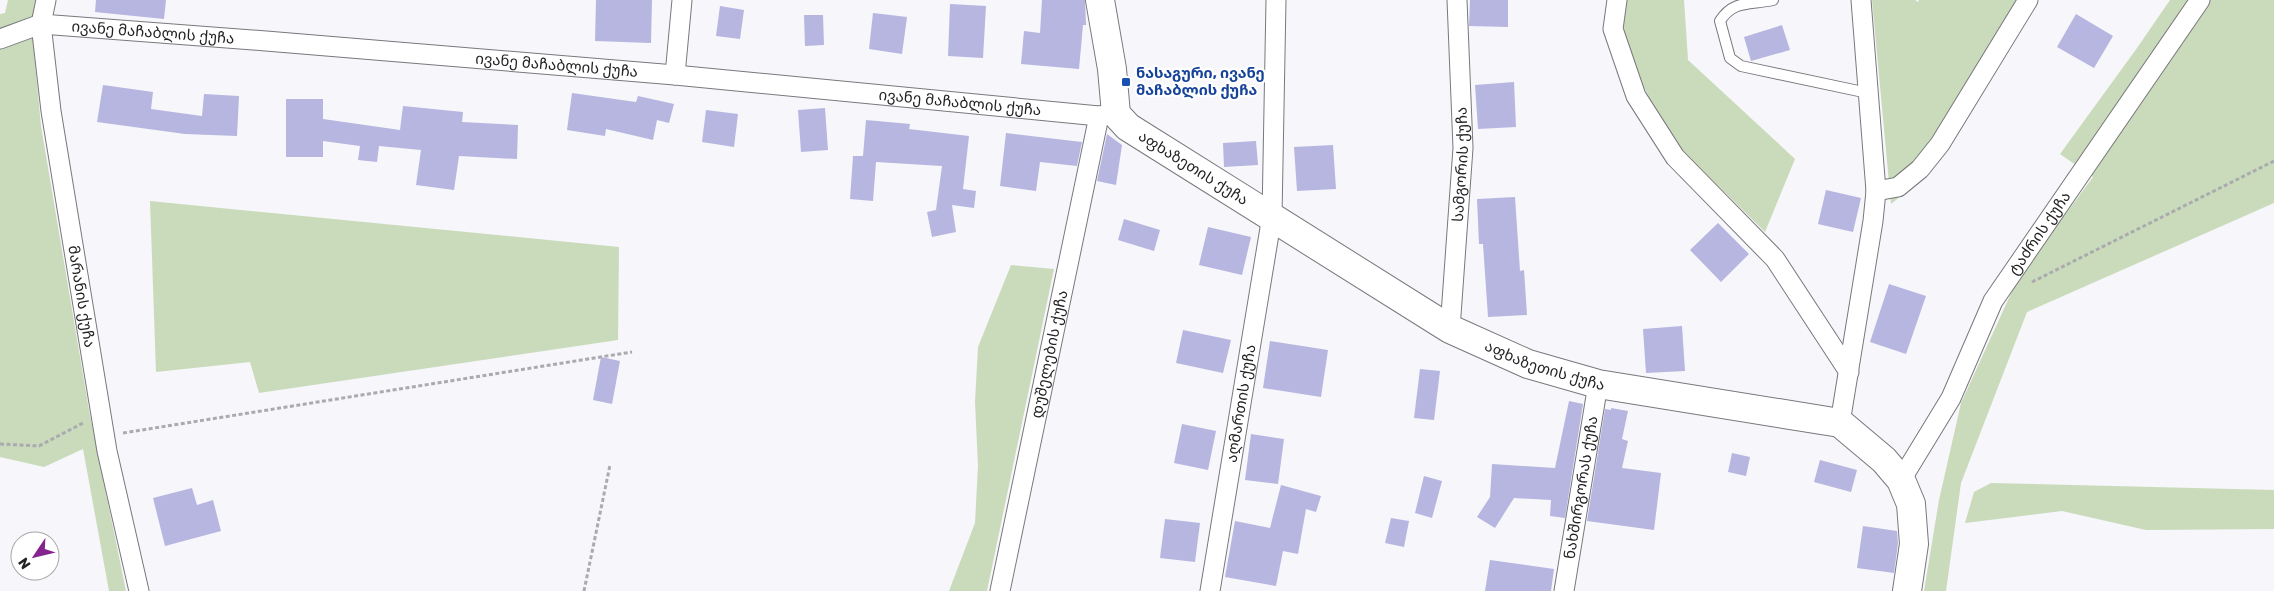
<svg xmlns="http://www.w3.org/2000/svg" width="2274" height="591" viewBox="0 0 2274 591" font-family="Rubik,'Noto Sans Georgian',sans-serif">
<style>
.green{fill:#cadbbb}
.building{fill:#b6b6e0}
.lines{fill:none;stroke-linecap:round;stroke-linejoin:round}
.lane-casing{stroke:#78787d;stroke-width:12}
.street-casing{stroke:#78787d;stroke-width:21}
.secondary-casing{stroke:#78787d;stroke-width:30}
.path{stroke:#ababaf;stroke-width:3;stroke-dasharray:4 2.5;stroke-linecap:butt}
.lane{stroke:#fff;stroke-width:10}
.street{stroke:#fff;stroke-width:19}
.secondary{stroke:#fff;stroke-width:28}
.transit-dot{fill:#1a4fb4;stroke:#fff;stroke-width:2}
.labels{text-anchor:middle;stroke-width:4.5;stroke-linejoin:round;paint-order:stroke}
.street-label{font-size:15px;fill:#232325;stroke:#fff}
.transit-label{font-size:15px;font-weight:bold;fill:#164399;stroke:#fff;text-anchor:start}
</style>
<rect width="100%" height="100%" fill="#f6f6fb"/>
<g class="green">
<polygon points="8,0 38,0 33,41 41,126 89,410 126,591 109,591 83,449 44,467 0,457 0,14 5,13"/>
<polygon points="1625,0 1684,0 1688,60 1795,159 1765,232 1684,152 1649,97 1627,54 1622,14"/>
<polygon points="1872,0 1915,0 1918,2 1919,0 2038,0 1940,159 1911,188 1891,204"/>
<polygon points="2170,0 2274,0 2274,203 2027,312 1961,483 1946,591 1924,591 1939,500 1961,403 2018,278 2093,177 2060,154 2137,48"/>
<polygon points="150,201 619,247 618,340 259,393 250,362 156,372"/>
<polygon points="1011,265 1054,269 987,591 949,591 975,523 978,466 975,402 978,347"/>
<polygon points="1991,483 2274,490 2274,529 2146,530 2062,511 1965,523 1974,492"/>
</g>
<g class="building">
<polygon points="96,0 166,0 164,19 95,12"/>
<polygon points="596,0 652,0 651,43 595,41"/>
<polygon points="1042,0 1085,0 1086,25 1083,25 1079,69 1021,64 1024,31 1040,33"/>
<polygon points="1470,0 1508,0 1508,27 1469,26"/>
<polygon points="950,4 986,6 983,58 948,56"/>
<polygon points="720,6 744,10 740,39 716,36"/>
<polygon points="873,13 907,17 902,54 869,49"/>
<polygon points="2076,14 2113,36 2094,68 2057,47"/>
<polygon points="804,15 823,15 824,45 805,46"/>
<polygon points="1782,25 1790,50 1751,61 1744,37"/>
<polygon points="1514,82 1516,127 1478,129 1475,85"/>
<polygon points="103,85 153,92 151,109 202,116 204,94 239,96 237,136 185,134 97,122"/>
<polygon points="572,93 636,102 638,96 674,104 669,123 657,120 653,140 606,129 605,136 567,130"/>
<polygon points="286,99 323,99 323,119 400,130 403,106 463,112 462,122 518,125 517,159 459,156 454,190 416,185 421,150 379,146 377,162 358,160 360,146 323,141 323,157 286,157"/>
<polygon points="825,108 828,150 801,152 798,110"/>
<polygon points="706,110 738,114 734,147 702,142"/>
<polygon points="866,120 910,124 909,129 969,136 963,189 976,191 974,208 952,205 956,232 932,237 927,212 936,210 942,166 876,162 873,201 850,199 853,156 863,156"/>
<polygon points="1006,133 1082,142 1077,166 1040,162 1036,191 1000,186"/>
<polygon points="1107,134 1122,145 1116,185 1097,181"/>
<polygon points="1256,141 1258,165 1224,167 1223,143"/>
<polygon points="1333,145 1336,189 1297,191 1294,147"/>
<polygon points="1826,190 1861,198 1853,232 1818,224"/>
<polygon points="1515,197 1520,271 1524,270 1527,315 1488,317 1483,244 1479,244 1477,199"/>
<polygon points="1124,219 1160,230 1154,251 1118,240"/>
<polygon points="1718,223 1749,254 1721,282 1690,250"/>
<polygon points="1208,227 1251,237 1242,275 1199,265"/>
<polygon points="1889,284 1926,296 1906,354 1870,342"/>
<polygon points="1682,326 1685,371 1646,373 1643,329"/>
<polygon points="1183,330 1231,340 1223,373 1176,363"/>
<polygon points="1270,341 1328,350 1321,397 1263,388"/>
<polygon points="601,357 620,361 612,404 593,400"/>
<polygon points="1420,369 1440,371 1434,420 1414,418"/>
<polygon points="1569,401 1583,404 1565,518 1550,516 1551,500 1514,498 1495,528 1477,517 1490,497 1492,464 1555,468"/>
<polygon points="1611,408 1628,411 1622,439 1628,441 1622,468 1661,473 1654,530 1587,521 1605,409 1611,410"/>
<polygon points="1182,424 1216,431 1208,470 1174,463"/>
<polygon points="1251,434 1284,439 1278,484 1245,480"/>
<polygon points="1732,453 1750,457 1746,476 1728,472"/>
<polygon points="1820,460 1857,470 1851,492 1814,482"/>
<polygon points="1424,476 1442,481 1432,518 1415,513"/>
<polygon points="1281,485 1321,496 1316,512 1306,509 1298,554 1283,551 1276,586 1225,577 1235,521 1270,528"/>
<polygon points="192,488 197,505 213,500 221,531 165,546 153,498"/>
<polygon points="1391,518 1409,521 1404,547 1385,543"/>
<polygon points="1165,519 1200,523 1195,562 1160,558"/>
<polygon points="1863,526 1897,531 1898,543 1894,573 1857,568"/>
<polygon points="1490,560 1554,569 1551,591 1485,591"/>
</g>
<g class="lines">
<g class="lane-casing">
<path id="lane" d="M 1773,0 C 1749,5 1733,0 1720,21 L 1730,58 L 1741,66 L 1868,93"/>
</g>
<g class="street-casing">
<g id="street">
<path id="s1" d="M 46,0 L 41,24 L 51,111 L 107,451 L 139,591"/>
<polyline points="1617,0 1613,29 1636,96 1675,157 1775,259 1849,372"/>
<path id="s2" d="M 0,39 L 41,24 L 266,41 L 675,75 L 1099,116 L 1116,114"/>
<polyline points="675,75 682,0"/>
<polyline points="1876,191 1898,187 1920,169 1940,144 2028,0"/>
<path id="s3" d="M 1450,329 L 1463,148 L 1457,0"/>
<polyline points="1840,423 1873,221 1876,191 1861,0"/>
<path id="s4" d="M 1901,480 L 1951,398 L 1993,301 L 2200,0"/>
<path id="s5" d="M 1000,591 L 1099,116"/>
<path id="s6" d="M 1210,591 L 1272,216 L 1276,0"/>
<path id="s7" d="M 1564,591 L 1598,384"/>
</g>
</g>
<g class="secondary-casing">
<g id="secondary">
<path id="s8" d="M 1100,0 L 1112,69 L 1116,114 L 1128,127 L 1450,329 L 1528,364 L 1598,384 L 1840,423 L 1884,460 L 1901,480 L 1911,504 L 1914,544 L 1907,591"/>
</g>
</g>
<g class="path">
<polyline points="2032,282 2274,161"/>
<polyline points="123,433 632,352"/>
<polyline points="0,444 39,446 83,423"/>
<polyline points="584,591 610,465"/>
</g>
<use href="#lane" class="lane"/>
<use href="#street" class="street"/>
<use href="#secondary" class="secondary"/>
</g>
<rect class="transit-dot" x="1121" y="77" width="10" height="10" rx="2.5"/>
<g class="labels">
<g class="street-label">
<text dy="5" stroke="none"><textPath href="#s2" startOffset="156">ივანე მაჩაბლის ქუჩა</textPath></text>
<text dy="5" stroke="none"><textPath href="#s2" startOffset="561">ივანე მაჩაბლის ქუჩა</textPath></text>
<text dy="5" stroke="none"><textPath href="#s2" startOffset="966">ივანე მაჩაბლის ქუჩა</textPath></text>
<text dy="5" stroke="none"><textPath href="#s3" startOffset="165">სამგორის ქუჩა</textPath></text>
<text dy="5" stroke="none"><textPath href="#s8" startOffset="210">აფხაზეთის ქუჩა</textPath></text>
<text dy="5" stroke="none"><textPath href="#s4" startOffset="284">ტაძრის ქუჩა</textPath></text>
<text dy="5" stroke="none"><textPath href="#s1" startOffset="300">მარანის ქუჩა</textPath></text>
<text dy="5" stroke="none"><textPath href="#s5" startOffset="242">დუშელების ქუჩა</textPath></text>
<text dy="5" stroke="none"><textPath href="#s8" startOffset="615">აფხაზეთის ქუჩა</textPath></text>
<text dy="5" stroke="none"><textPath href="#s6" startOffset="190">აღმართის ქუჩა</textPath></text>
<text dy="5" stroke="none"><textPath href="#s7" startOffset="105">ნახშირგორას ქუჩა</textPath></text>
</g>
<g class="transit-label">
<text x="1136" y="78">ნასაგური, ივანე<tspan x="1136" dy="17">მაჩაბლის ქუჩა</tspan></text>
</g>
</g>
<g transform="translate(35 556) rotate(235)"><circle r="24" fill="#ffffff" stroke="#a7a7a8"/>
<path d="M0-4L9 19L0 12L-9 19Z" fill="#85248e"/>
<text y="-8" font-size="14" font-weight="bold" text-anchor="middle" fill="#232325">N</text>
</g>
</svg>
